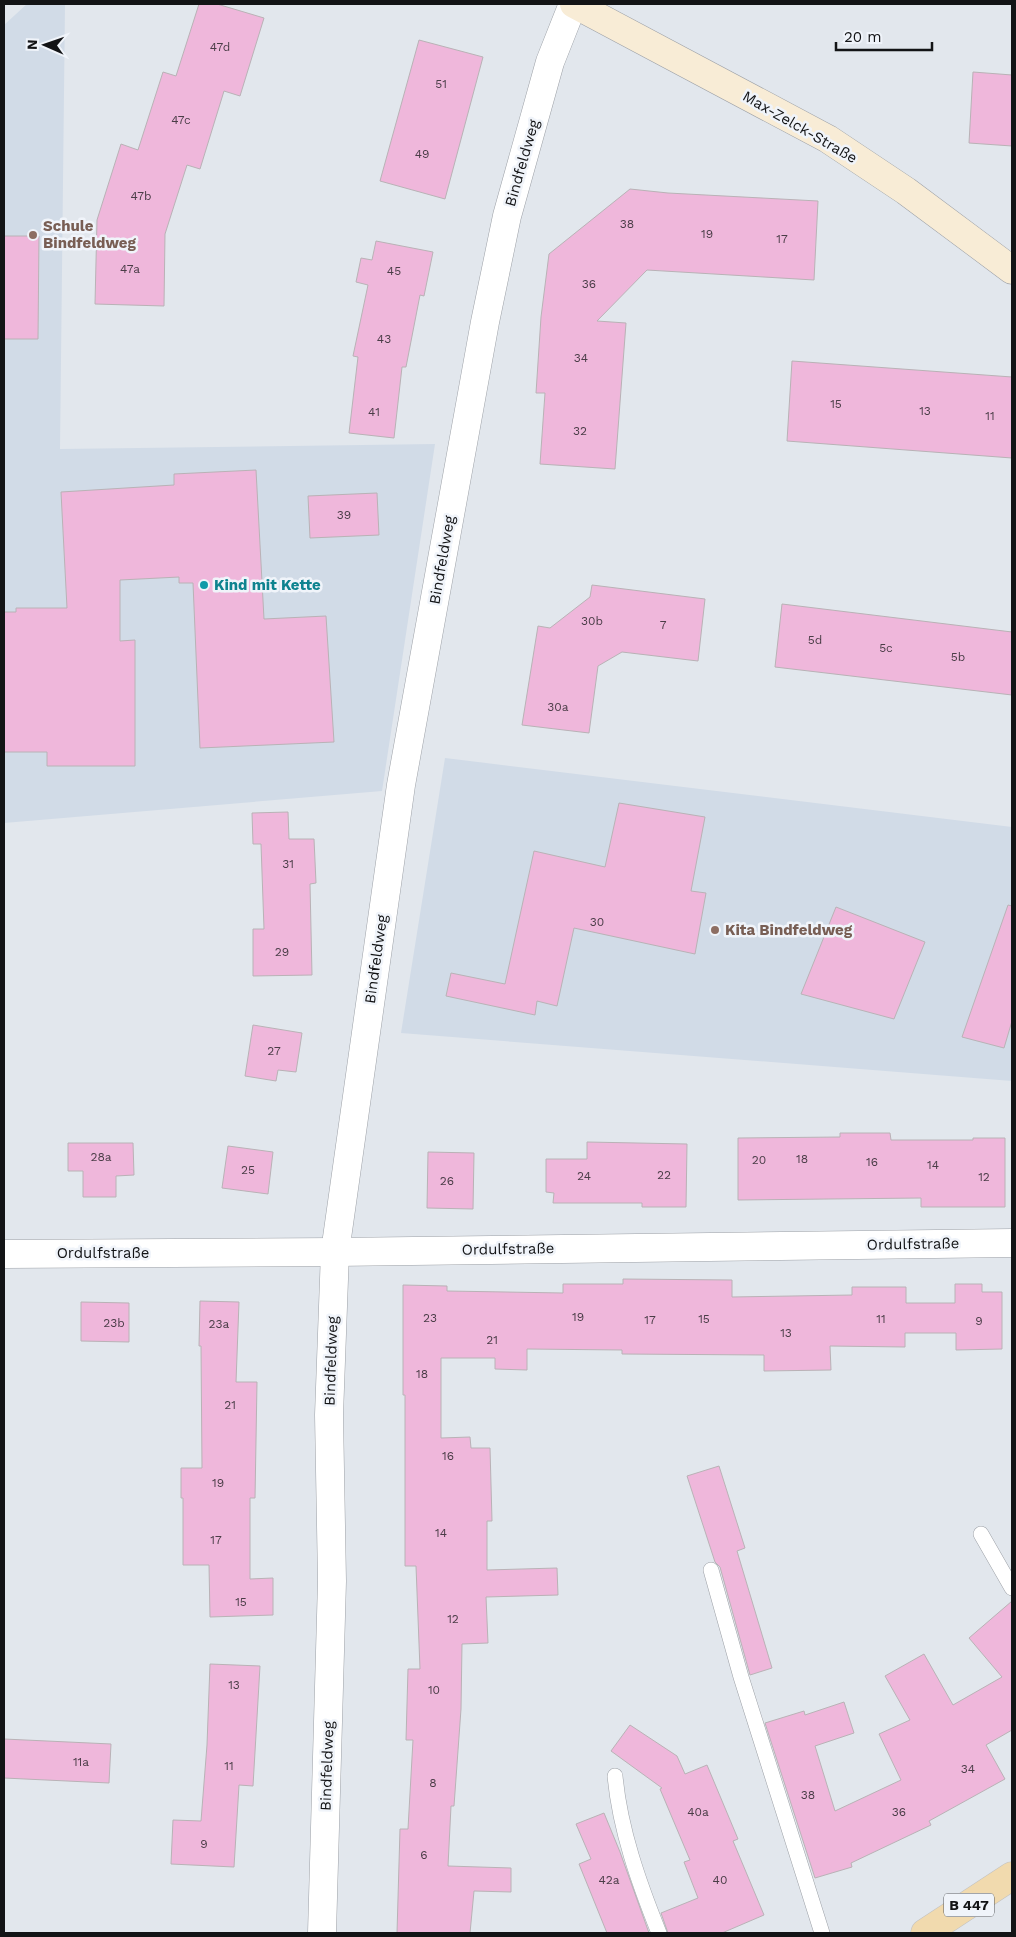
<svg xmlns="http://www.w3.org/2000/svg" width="1016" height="1937" viewBox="0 0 1016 1937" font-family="'Work Sans',sans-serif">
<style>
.built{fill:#d1dbe7}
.building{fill:#efb7db;stroke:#b9b2b6}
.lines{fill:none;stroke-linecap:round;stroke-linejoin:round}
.lane-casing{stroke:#9da1a7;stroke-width:16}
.street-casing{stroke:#9da1a7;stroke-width:29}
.secondary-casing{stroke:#9da1a7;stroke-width:29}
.primary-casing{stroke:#c2c2c2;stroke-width:29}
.lane{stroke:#fff;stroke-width:15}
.street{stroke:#fff;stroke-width:28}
.secondary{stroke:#f8ecd6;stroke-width:28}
.primary{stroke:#f1daae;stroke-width:28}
.education-dot{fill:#8d6e63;stroke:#f0f4fa;stroke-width:2}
.culture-dot{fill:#0f9aa8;stroke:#f0f4fa;stroke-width:2}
.labels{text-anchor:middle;stroke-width:5;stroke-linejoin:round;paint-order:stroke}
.number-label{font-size:12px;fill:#4a3d47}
.shield{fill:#f0f4fa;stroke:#55575a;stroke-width:1}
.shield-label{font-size:14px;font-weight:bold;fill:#131416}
.street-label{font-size:15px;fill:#131416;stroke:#f0f4fa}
.education-label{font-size:15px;font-weight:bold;fill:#785e54;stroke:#f0f4fa;text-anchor:start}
.culture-label{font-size:15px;font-weight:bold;fill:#0d838f;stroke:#f0f4fa;text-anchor:start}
</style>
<rect width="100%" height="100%" fill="#e2e7ed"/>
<g class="built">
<polygon points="27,4 65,4 60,449 435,444 382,791 4,823 4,25"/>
<polygon points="445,758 1012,827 1012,1081 401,1033"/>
</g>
<g class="building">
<polygon points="199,4 217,4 264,18 240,96 224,91 200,169 187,165 165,234 164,306 95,304 97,220 121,144 138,150 163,72 176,76"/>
<polygon points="419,40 483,57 445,199 380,181"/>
<polygon points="973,72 1012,75 1012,146 969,143"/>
<polygon points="630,189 668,193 818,201 814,280 647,270 597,321 626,323 615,469 540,464 545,393 536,393 541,317 549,254"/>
<polygon points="4,236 39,236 38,339 4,339"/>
<polygon points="376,241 433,252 424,296 420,295 406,367 402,367 394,438 349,433 358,357 353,356 368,285 356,282 361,258 372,260"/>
<polygon points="792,361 1012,377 1012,458 787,441"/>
<polygon points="256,470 264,619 326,616 334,742 200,748 193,583 179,583 179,577 120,580 120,641 135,640 135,766 47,766 47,752 4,752 4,612 16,612 16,608 67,608 61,492 174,485 174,474"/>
<polygon points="377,493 379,535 310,538 308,496"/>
<polygon points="592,585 705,599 698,661 622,652 598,666 589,733 522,725 538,626 550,628 590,597"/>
<polygon points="782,604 1012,632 1012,695 775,667"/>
<polygon points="619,803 705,817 691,891 706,893 695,954 574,928 557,1006 537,1001 535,1015 446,996 451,973 505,984 534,851 605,867"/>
<polygon points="288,812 289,839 314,839 316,883 310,884 312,975 253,976 253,929 264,929 261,844 253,844 252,813"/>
<polygon points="1008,905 1012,906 1012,1021 1004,1048 962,1037"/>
<polygon points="836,907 925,942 894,1019 801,994"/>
<polygon points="253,1025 302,1033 296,1072 278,1070 276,1081 245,1076"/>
<polygon points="840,1133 890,1133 891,1140 973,1140 973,1138 1005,1138 1005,1207 921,1207 921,1198 738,1200 738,1138 840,1137"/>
<polygon points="587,1142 687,1144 686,1207 642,1207 642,1203 553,1203 554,1193 546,1192 546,1159 587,1159"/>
<polygon points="68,1143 133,1143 134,1175 116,1176 116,1197 83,1197 83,1171 68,1171"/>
<polygon points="228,1146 273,1152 268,1194 222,1188"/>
<polygon points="428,1152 474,1153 473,1209 427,1208"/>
<polygon points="623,1279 732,1280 732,1297 852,1295 852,1287 906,1287 906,1303 955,1303 955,1284 982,1284 982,1292 1002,1292 1002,1349 956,1350 956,1333 905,1333 905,1347 830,1346 831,1370 764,1371 764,1355 622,1354 622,1350 527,1349 527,1370 495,1369 495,1358 441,1358 441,1438 470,1437 471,1448 490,1448 492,1521 487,1521 487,1570 557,1568 558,1595 486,1597 488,1643 462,1644 461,1709 454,1806 451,1806 448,1866 511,1868 511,1892 474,1891 470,1933 397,1933 400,1829 408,1829 413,1740 406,1740 408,1669 420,1669 416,1566 405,1566 405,1395 403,1395 403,1285 447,1286 447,1291 563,1293 563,1284 623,1284"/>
<polygon points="200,1301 239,1302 236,1382 257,1382 255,1498 250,1498 250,1579 273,1578 273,1615 210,1617 209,1565 183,1565 183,1498 181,1498 181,1468 202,1468 201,1346 199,1346"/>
<polygon points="81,1302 129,1303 129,1342 81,1341"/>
<polygon points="719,1466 745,1548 737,1551 772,1668 750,1675 720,1567 715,1562 687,1476"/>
<polygon points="1012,1601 1012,1730 986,1745 1005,1779 929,1821 931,1825 851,1863 852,1867 815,1878 765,1723 804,1711 805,1715 844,1702 854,1733 815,1746 835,1811 901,1780 879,1734 910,1720 885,1676 924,1654 953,1705 1002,1677 969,1638"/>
<polygon points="210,1664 260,1666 253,1786 239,1785 234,1867 171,1864 173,1820 201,1821 207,1745"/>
<polygon points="630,1725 677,1756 685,1774 707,1765 738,1839 733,1841 764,1915 722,1933 668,1933 661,1913 698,1898 684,1862 690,1860 660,1789 662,1788 611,1751"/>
<polygon points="4,1739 111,1744 109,1783 4,1778"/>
<polygon points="604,1813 620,1852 649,1933 607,1933 579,1864 591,1859 576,1824"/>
</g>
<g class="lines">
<g class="lane-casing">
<g id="lane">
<polyline points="981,1534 1012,1588"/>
<polyline points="711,1570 741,1677 822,1933"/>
<path d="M 615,1776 C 620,1830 639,1883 659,1933"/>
</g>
</g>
<g class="street-casing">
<g id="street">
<polyline points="4,1254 335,1252 1012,1243"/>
<polyline points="322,1933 332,1581 329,1415 335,1252 401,785 485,322 507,216 550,62 573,4"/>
</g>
</g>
<g class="secondary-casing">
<polyline id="secondary" points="574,4 828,139 906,191 1012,270"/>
</g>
<g class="primary-casing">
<polyline id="primary" points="925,1933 1012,1876"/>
</g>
<use href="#lane" class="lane"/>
<use href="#street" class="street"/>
<use href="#secondary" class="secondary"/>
<use href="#primary" class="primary"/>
</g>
<g class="education-dot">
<circle cx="33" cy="235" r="5"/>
<circle cx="715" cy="930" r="5"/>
</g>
<circle class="culture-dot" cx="204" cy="585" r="5"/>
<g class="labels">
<g class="number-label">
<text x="220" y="51">47d</text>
<text x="441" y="88">51</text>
<text x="181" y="124">47c</text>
<text x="422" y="158">49</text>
<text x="141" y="200">47b</text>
<text x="627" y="228">38</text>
<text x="707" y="238">19</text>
<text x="782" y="243">17</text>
<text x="130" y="273">47a</text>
<text x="394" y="275">45</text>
<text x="589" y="288">36</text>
<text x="384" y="343">43</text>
<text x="581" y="362">34</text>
<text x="836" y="408">15</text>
<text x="925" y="415">13</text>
<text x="374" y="416">41</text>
<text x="990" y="420">11</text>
<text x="580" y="435">32</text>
<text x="344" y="519">39</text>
<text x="592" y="625">30b</text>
<text x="663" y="629">7</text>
<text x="815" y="644">5d</text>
<text x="886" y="652">5c</text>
<text x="958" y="661">5b</text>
<text x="558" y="711">30a</text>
<text x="288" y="868">31</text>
<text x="597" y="926">30</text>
<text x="282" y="956">29</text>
<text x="274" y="1055">27</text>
<text x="101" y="1161">28a</text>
<text x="802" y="1163">18</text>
<text x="759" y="1164">20</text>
<text x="872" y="1166">16</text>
<text x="933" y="1169">14</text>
<text x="248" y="1174">25</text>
<text x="664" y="1179">22</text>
<text x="584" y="1180">24</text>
<text x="984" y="1181">12</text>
<text x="447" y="1185">26</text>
<text x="578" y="1321">19</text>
<text x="430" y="1322">23</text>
<text x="704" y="1323">15</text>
<text x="881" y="1323">11</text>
<text x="650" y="1324">17</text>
<text x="979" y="1325">9</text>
<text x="114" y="1327">23b</text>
<text x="219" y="1328">23a</text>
<text x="786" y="1337">13</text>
<text x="492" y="1344">21</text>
<text x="422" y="1378">18</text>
<text x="230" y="1409">21</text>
<text x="448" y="1460">16</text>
<text x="218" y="1487">19</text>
<text x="441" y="1537">14</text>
<text x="216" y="1544">17</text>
<text x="241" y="1606">15</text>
<text x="453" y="1623">12</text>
<text x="234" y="1689">13</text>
<text x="434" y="1694">10</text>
<text x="81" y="1766">11a</text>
<text x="229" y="1770">11</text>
<text x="968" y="1773">34</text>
<text x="433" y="1787">8</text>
<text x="808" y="1799">38</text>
<text x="698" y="1816">40a</text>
<text x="899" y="1816">36</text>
<text x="204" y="1848">9</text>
<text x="424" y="1859">6</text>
<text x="609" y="1884">42a</text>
<text x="720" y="1884">40</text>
</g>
<rect class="shield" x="944" y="1893.5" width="50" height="23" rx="4"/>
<g class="shield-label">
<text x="969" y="1910">B 447</text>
</g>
<g class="street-label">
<text transform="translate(800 127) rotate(30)" y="5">Max-Zelck-Straße</text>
<text transform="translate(522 163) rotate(-74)" y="5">Bindfeldweg</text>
<text transform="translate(442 560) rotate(-80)" y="5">Bindfeldweg</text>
<text transform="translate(376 959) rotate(-82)" y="5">Bindfeldweg</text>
<text transform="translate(913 1244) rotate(-1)" y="5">Ordulfstraße</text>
<text transform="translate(508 1249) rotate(-1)" y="5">Ordulfstraße</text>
<text x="103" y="1258">Ordulfstraße</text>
<text transform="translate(331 1361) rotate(-88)" y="5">Bindfeldweg</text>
<text transform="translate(327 1766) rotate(-88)" y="5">Bindfeldweg</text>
</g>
<g class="education-label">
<text x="43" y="231">Schule<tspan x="43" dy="17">Bindfeldweg</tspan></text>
<text x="725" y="935">Kita Bindfeldweg</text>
</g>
<g class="culture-label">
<text x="214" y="590">Kind mit Kette</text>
</g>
</g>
<rect width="1016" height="1937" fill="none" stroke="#131416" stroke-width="10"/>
<g transform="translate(45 45) rotate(272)" stroke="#f0f4fa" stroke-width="4" paint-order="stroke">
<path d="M0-4L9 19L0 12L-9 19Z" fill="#131416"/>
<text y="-8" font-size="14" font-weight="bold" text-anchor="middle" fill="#131416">N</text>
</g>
<path d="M836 42v8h96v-8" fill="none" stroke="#131416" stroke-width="2.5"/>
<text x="844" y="42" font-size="15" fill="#131416" stroke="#f0f4fa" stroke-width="4" paint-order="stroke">20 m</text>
</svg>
